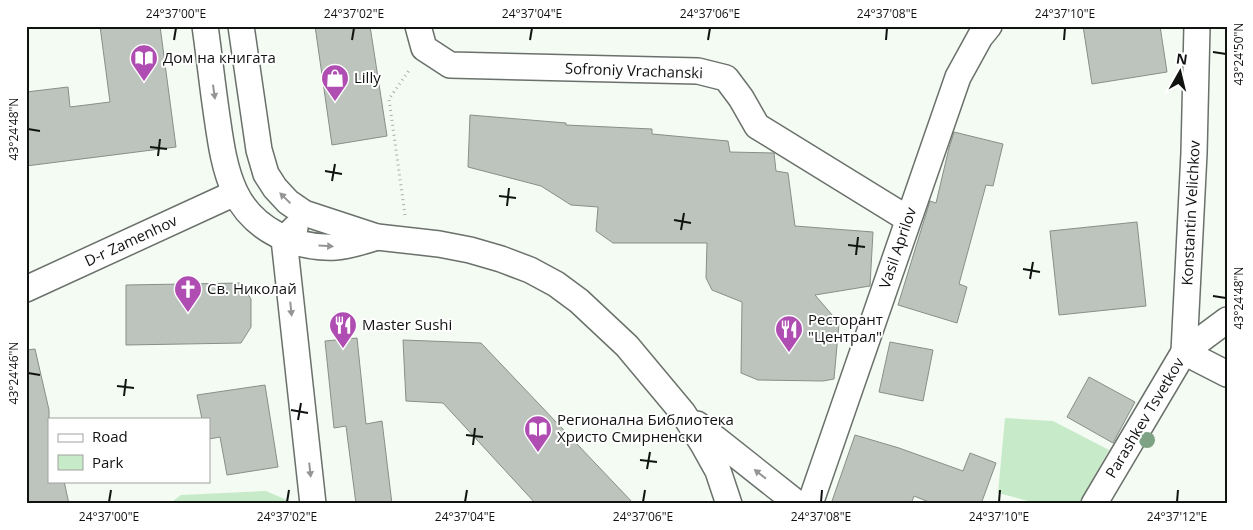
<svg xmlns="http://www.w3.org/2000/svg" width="1253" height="530" viewBox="0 0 1253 530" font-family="'Open Sans',sans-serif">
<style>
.green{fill:#c7eac9}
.building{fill:#bcc4bd;stroke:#888f88}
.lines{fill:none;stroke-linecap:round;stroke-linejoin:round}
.minor-casing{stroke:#6a716b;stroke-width:28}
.path{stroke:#aab0aa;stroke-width:3;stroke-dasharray:1 4;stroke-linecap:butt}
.minor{stroke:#fff;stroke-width:25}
.tree{fill:#7ea384}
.oneway{fill:#949594}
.ticks{fill:none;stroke:#111311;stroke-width:2}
.labels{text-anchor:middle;stroke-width:4;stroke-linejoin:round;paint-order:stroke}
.poi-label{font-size:15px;fill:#111311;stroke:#fff;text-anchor:start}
.street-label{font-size:15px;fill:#111311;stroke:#fff}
.neatline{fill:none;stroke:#111311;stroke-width:2}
.ticks-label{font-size:12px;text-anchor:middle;fill:#111311}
</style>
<rect width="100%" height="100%" fill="#f3fbf3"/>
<g class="green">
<polygon points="1005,418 1053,421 1109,450 1078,504 1039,504 998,493"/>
<polygon points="266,491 296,504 169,504 181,495"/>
</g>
<g class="building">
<polygon points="100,26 160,26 176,147 26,166 26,92 68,87 70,107 110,102"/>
<polygon points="315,26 370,26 387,136 332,145"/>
<polygon points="1083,26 1160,26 1167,72 1092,84"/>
<polygon points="470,115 566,123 566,125 652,129 652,134 728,141 730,152 774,153 776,171 788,173 795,226 873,232 870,286 815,295 839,323 834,379 823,381 758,380 741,373 742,302 712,290 706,278 707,243 613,243 596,231 598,207 571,205 541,186 468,167"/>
<polygon points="954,132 1003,144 993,186 986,185 959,284 967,287 957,323 898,305 930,201 936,203 949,148"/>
<polygon points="1137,222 1146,306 1059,315 1050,231"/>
<polygon points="241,283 251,299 251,327 241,343 126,345 126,285"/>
<polygon points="357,338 366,424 382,421 392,504 356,504 346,426 334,428 325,341"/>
<polygon points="403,340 481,343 634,504 536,504 443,403 406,401"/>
<polygon points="890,342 933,350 923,401 879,392"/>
<polygon points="35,349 49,410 49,481 64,481 69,504 26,504 26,350"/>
<polygon points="1089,377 1135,402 1113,443 1067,417"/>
<polygon points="265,385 278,467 227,475 220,437 209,439 209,419 202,419 197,395"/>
<polygon points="855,435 899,448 963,471 970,453 996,463 981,504 934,504 914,496 911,504 831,504"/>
</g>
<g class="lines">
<g class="minor-casing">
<g id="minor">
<path d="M 205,26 C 209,54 212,82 216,110 C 220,137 223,166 235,192 C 253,230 295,249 336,247 C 350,246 364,241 377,237"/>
<polyline points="241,26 259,150 266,174 275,188 288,202 304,213 377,237 439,244 470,250 501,259 530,270 556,284 579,301 627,346 683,413 703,444 718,471 729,504"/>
<polyline points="418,26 424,48 450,65 698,71 726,78 741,98 757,126 908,219"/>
<polyline points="1197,26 1194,153 1184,352 1227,374"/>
<polyline points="295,228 284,239 313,504"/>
<polyline points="26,289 235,193"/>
<polyline points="697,424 798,504"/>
<polyline points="810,504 958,77 980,37 989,26"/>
<polyline points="1094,504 1184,352 1227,320"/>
</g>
</g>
<polyline class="path" points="405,215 389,99 410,69"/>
<use href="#minor" class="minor"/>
</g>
<circle class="tree" cx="1147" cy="440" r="8"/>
<defs><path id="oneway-solid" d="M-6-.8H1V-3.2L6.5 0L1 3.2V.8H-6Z" transform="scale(1.25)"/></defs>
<g class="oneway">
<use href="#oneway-solid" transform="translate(214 92) rotate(82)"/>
<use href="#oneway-solid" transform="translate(285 198) rotate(-136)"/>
<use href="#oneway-solid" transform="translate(326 246) rotate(3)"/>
<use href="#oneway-solid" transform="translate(291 309) rotate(84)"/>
<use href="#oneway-solid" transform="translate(310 470) rotate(84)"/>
<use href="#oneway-solid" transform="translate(760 474) rotate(-142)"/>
</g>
<path class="ticks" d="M 174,40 L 176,28M 352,40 L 354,28M 530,40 L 532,28M 708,40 L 710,28M 886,40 L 887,28M 1064,40 L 1065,28M 1213,52 L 1226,54M 28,129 L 40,131M 150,147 L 167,149M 158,156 L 160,139M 325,171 L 342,174M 332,181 L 335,164M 499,196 L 516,198M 507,206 L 509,188M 674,220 L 691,223M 681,230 L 684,213M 848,245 L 865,247M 856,255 L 858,237M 1023,269 L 1040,272M 1030,279 L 1033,262M 1213,296 L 1226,298M 28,373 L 40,375M 117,386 L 134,388M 124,396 L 126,379M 291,410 L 308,413M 298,420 L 301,403M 466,435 L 483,437M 473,445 L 475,428M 640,460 L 657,462M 647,469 L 650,452M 109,502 L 111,490M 287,502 L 289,490M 465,502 L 467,490M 643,502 L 645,490M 821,502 L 822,490M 999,502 L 1000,490M 1177,502 L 1178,490"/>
<defs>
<g id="library-pin" transform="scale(1.4375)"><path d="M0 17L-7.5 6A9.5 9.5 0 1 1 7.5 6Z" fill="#b04db2" stroke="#fff"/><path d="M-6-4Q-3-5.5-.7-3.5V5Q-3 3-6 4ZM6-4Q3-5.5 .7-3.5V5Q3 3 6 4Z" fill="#fff"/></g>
<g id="shop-pin" transform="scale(1.4375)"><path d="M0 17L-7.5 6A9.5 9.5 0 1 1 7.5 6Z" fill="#b04db2" stroke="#fff"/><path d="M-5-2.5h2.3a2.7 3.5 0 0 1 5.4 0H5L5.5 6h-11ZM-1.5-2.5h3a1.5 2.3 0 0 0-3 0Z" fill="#fff"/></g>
<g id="church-pin" transform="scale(1.4375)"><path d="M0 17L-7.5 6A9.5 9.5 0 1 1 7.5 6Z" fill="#b04db2" stroke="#fff"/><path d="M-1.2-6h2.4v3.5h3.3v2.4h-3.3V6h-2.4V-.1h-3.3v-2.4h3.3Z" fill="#fff"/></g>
<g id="restaurant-pin" transform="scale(1.4375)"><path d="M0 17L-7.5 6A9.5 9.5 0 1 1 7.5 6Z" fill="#b04db2" stroke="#fff"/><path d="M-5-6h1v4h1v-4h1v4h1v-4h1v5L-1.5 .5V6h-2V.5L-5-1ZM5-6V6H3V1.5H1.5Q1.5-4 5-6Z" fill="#fff"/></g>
</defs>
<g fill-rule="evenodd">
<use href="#library-pin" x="144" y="58"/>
<use href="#shop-pin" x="335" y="78"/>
<use href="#church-pin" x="188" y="289"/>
<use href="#restaurant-pin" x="343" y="325"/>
<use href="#restaurant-pin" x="789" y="329"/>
<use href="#library-pin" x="538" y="429"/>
</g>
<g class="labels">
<g class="poi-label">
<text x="163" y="63">Дом на книгата</text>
<text x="354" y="83">Lilly</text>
<text x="207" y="294">Св. Николай</text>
<text x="808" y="325">Ресторант<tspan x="808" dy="17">"Централ"</tspan></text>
<text x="362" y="330">Master Sushi</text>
<text x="557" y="425">Регионална Библиотека<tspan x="557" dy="17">Христо Смирненски</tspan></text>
</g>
<g class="street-label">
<text transform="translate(634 71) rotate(2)" y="5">Sofroniy Vrachanski</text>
<text transform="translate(1191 213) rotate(-87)" y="5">Konstantin Velichkov</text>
<text transform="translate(131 241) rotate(-25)" y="5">D-r Zamenhov</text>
<text transform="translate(898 248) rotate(-71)" y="5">Vasil Aprilov</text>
<text transform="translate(1145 418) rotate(-59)" y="5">Parashkev Tsvetkov</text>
</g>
</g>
<rect width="1253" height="530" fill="none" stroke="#ffffff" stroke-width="55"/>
<rect x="48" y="418" width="162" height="65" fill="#ffffff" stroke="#a0a1a0"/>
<rect x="58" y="434" width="25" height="8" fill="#ffffff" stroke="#a0a1a0"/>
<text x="92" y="442" font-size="15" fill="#111311">Road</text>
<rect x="58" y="455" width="25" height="15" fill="#c7eac9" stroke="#a0a1a0"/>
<text x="92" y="468" font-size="15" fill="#111311">Park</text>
<g transform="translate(1180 72) rotate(8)" stroke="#ffffff" stroke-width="4" paint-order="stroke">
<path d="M0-4L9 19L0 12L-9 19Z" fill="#111311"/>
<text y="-8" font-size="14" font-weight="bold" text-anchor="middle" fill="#111311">N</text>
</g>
<rect x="28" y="28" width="1198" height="474" class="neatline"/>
<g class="ticks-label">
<text x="176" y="18">24°37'00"E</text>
<text x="354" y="18">24°37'02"E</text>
<text x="532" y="18">24°37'04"E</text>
<text x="710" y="18">24°37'06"E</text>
<text x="887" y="18">24°37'08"E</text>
<text x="1065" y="18">24°37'10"E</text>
<text transform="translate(1239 54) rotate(-90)" y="4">43°24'50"N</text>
<text transform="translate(14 129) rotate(-90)" y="4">43°24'48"N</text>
<text transform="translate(1239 298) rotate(-90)" y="4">43°24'48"N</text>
<text transform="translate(14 373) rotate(-90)" y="4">43°24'46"N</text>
<text x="109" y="521">24°37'00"E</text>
<text x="287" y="521">24°37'02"E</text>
<text x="465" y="521">24°37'04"E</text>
<text x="643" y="521">24°37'06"E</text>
<text x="821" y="521">24°37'08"E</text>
<text x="999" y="521">24°37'10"E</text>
<text x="1177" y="521">24°37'12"E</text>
</g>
</svg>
